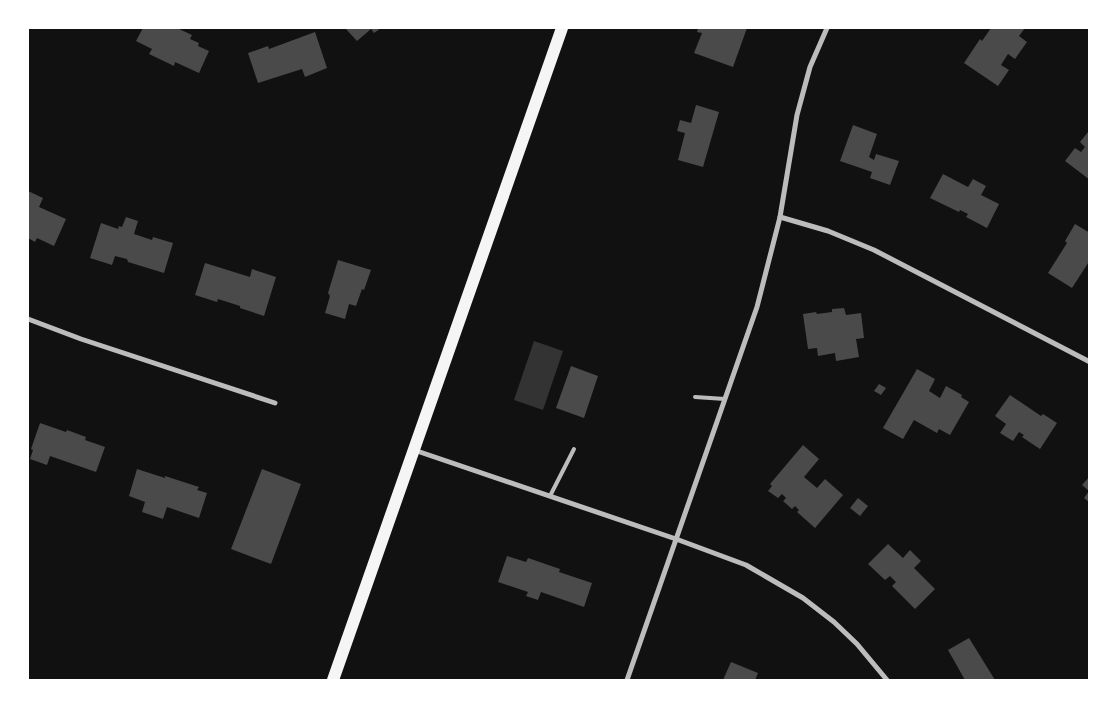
<svg xmlns="http://www.w3.org/2000/svg" width="1117" height="708" viewBox="0 0 1117 708" font-family="'Archivo Narrow',sans-serif">
<style>
.water{fill:#333}
.building{fill:#4a4a4a}
.lines{fill:none;stroke-linecap:round;stroke-linejoin:round}
.service{stroke:#bcbcbc;stroke-width:4}
.minor{stroke:#bcbcbc;stroke-width:5}
.primary{stroke:#f5f5f5;stroke-width:12}
</style>
<rect width="100%" height="100%" fill="#111"/>
<polygon class="water" points="534,341 563,351 543,410 514,400"/>
<g class="building">
<polygon points="143,28 166,28 170,29 171,28 177,28 192,35 190,39 199,43 198,46 209,51 199,73 175,62 174,66 149,54 152,49 136,41"/>
<polygon points="345,28 381,28 374,33 371,29 357,41"/>
<polygon points="698,28 747,28 733,67 694,53 702,33 697,32"/>
<polygon points="991,28 1025,28 1019,36 1027,42 1015,59 1008,54 1001,65 1009,70 998,86 964,63 980,39 982,41"/>
<polygon points="315,32 327,68 305,77 302,69 258,83 248,53 268,46 269,49"/>
<polygon points="696,105 719,112 703,167 678,160 685,133 677,131 680,120 691,123"/>
<polygon points="853,125 877,134 869,157 874,160 876,154 899,161 890,185 870,178 872,172 840,161"/>
<polygon points="1088,132 1090,132 1090,180 1065,161 1075,148 1081,152 1085,147 1080,142"/>
<polygon points="943,174 968,187 973,179 986,186 981,195 999,204 987,228 966,217 968,214 960,210 959,212 930,198"/>
<polygon points="28,191 43,198 39,207 66,219 54,246 37,238 35,242 28,238"/>
<polygon points="126,217 138,221 134,234 152,240 153,237 173,243 164,273 128,262 127,259 115,256 112,265 90,258 101,223 118,229 119,226 122,227"/>
<polygon points="1075,224 1090,233 1090,260 1072,288 1048,273 1067,243 1065,241"/>
<polygon points="338,260 371,270 364,290 362,289 356,306 349,304 345,319 325,313 330,296 328,293"/>
<polygon points="205,263 250,277 252,269 276,277 264,316 240,308 240,306 218,299 217,302 195,295"/>
<polygon points="844,308 846,315 861,313 864,338 856,339 859,357 836,361 835,353 818,356 817,348 808,349 803,314 816,312 817,314 832,312 832,309"/>
<polygon points="571,366 598,376 584,418 556,408"/>
<polygon points="917,369 935,379 929,391 940,398 946,386 962,395 961,397 969,402 950,435 939,429 937,433 914,420 903,439 883,428"/>
<polygon points="879,384 886,388 881,395 874,391"/>
<polygon points="1010,395 1041,416 1043,414 1057,423 1040,449 1022,437 1024,435 1019,432 1013,441 1000,433 1006,424 995,416"/>
<polygon points="40,423 66,432 67,430 86,437 85,440 105,447 96,472 50,456 47,465 30,459 33,450 31,449"/>
<polygon points="803,445 819,459 804,477 817,488 825,479 843,495 815,528 797,512 799,510 795,506 792,509 783,501 786,498 782,494 778,498 768,491 772,486 770,484"/>
<polygon points="137,469 165,478 165,476 199,487 197,490 207,493 199,518 167,507 163,519 142,512 145,502 129,496"/>
<polygon points="262,469 301,484 271,564 231,549"/>
<polygon points="1090,476 1090,503 1084,498 1089,491 1082,485"/>
<polygon points="858,498 868,506 860,516 850,508"/>
<polygon points="888,544 903,558 910,550 921,561 914,568 935,589 915,609 892,586 896,582 890,576 885,580 868,564"/>
<polygon points="507,556 526,562 528,558 560,569 559,572 592,583 584,607 541,592 538,600 526,596 528,592 498,582"/>
<polygon points="969,638 995,680 965,680 948,650"/>
<polygon points="731,662 758,673 755,680 723,680"/>
</g>
<g class="lines">
<g class="service">
<polyline points="695,397 725,399"/>
<polyline points="550,496 574,449"/>
</g>
<g class="minor">
<polyline points="780,217 828,231 874,250 1090,362"/>
<polyline points="28,319 81,339 275,403"/>
<polyline points="414,450 676,539 746,565 803,598 834,622 857,644 887,680"/>
<polyline points="627,680 757,307 780,217 797,115 810,67 827,28"/>
</g>
<polyline class="primary" points="333,680 562,28"/>
</g>
<rect width="1117" height="708" fill="none" stroke="#ffffff" stroke-width="58"/>
</svg>
